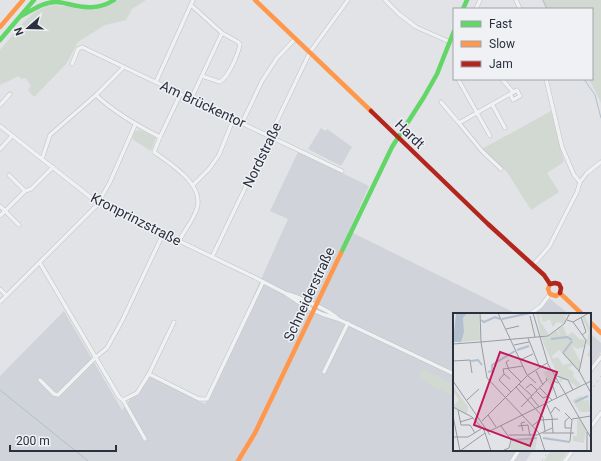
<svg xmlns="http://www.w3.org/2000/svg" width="601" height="461" viewBox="0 0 601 461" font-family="Roboto,sans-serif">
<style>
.built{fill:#d0d3d9}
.green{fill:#d2d9d2}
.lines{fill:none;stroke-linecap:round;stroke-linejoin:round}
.stream{stroke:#b2bfce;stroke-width:1}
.street-casing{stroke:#c0c1c4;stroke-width:4.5}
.street{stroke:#f0f1f3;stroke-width:3.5}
.fast{stroke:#63d668;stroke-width:4.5}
.slow{stroke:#ff974d;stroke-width:4.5}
.jam{stroke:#b3261e;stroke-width:4.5}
.rail{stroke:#cacbcd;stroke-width:1;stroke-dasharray:2 4;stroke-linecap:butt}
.labels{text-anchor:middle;stroke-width:3;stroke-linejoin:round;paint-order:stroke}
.street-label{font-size:14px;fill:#2a303d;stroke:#eff1f5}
.inset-river{fill:none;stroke:#b2bfce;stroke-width:2}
.inset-road{fill:none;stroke:#989ba2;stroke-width:1}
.view{fill:#c2185b;fill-opacity:0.15;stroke:#c2185b;stroke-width:2}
.inset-edge{fill:none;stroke:#2a303d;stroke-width:2}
</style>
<rect width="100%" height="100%" fill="#e1e3e6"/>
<g class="built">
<polygon points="321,128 325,131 327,129 352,147 341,166 308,149"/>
<polygon points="298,152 369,186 349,231 517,314 454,314 454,450 533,450 526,461 0,461 0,376 64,311 122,410 149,375 205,404 288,219 270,211"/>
<polygon points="550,299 569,314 532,314"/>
<polygon points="590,333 601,343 601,352 590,368"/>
</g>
<g class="green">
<path d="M 118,0 L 146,0 L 132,9 L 126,20 L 105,25 L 78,42 L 66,64 L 34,97 L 28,90 L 31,86 L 26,78 L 21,79 L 19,76 L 0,85 L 0,50 C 13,35 25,17 42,8 C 57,1 73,9 88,10 C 98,10 110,5 118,0 Z"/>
<polygon points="542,0 601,0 601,103 589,79 592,79 592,9 546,9"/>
<polygon points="551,111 564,162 547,173 559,192 531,210 507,172 482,149"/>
<polygon points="140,130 156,138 151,151 132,139 135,131"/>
<polygon points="422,369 454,384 451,396 438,388 437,389 418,377"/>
<polygon points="551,450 569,450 561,461 544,461"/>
</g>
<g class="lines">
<g class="stream">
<polyline points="543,0 547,9"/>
<polyline points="584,79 595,95 601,118"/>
<polyline points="0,390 88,461"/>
</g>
<g class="street-casing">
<g id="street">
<polyline points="385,0 399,14 416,27 450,42"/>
<polyline points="516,0 520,9"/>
<polyline points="476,9 480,0"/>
<polyline points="72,64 78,49 82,47 342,171"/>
<path d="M 202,76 L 220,82 C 229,76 238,55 240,44 L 238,42 L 222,33"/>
<polyline points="458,79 490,136"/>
<polyline points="502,79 513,92"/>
<polyline points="546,79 562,147 574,175 580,182"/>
<polyline points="156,82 193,0"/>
<path d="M 96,95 C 115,113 136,125 160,137"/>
<polyline points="191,99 222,33 191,5"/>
<polyline points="441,102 459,123 517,90 520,96 513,100 510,94"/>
<polyline points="492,104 505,128"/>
<polyline points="0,105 10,94"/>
<polyline points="242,123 262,81 277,58 295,39"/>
<polyline points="459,123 482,151 501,169"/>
<polyline points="0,126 94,200 254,277 285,293 306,307 322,314 338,319 454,374"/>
<polyline points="0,149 12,136"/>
<polyline points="42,159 50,135 96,95 124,67"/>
<polyline points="9,175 25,191"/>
<polyline points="193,185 209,169 219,155 233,120"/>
<polyline points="0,206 19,225"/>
<polyline points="0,216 25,191 31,189 53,167"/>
<path d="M 179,241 C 184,231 192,222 196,211 C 207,186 171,164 154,152 L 160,137 L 180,95"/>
<polyline points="212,257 310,52 348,0"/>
<polyline points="40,263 119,397 123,400 137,393 149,374"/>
<polyline points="533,265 549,247 577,192 580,182 587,173 601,162"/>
<polyline points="0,289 6,295"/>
<path d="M 288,294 C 298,297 332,311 338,319"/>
<polyline points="0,302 97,205 110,182 135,125"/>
<polyline points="530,314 541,306 550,294"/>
<polyline points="174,322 149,374 199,399 207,399 263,282"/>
<polyline points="590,371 601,357"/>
<polyline points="324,372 348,323"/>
<polyline points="40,380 54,394 58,395 95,358 107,348 122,321 163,234"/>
<polyline points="123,400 145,439"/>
<polyline points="590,428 601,413"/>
<polyline points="512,461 519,450"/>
<polyline points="565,461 573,450"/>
</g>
</g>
<use href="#street" class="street"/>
<g class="fast">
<polyline points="463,9 467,0"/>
<path d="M 21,16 C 33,10 43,2 56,2 C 60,2 64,3 68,4 C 85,8 99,10 114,0"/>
<polyline points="0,40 34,0"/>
<polyline points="341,253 392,147 424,97 437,74 454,31"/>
</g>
<g class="slow">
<polyline points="255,0 371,111"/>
<polyline points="0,27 23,0"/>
<polyline points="550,284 548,289 550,294 556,296 560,293"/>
<polyline points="560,293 582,314"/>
<polyline points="590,322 601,333"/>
<polyline points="238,461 255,433 341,253"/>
</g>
<g class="jam">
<polyline points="371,111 488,224 544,275 550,284"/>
<polyline points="550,284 555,283 559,284 561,288 560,293"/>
</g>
<g class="rail">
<polyline points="590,392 601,376"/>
<polyline points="542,461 549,450"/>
</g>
</g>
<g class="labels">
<g class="street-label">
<text transform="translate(203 104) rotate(25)" y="5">Am Brückentor</text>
<text transform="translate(410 134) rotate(44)" y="5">Hardt</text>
<text transform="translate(262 155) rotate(-64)" y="5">Nordstraße</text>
<text transform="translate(136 219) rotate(27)" y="5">Kronprinzstraße</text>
<text transform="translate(309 294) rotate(-65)" y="5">Schneiderstraße</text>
</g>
</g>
<g transform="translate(453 313)">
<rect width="138" height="138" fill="#e1e3e6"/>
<path d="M 14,0 L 25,0 L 26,3 L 27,27 L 0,30 L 8,29 L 11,19 L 10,5 ZM 83,0 L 87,0 L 87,8 L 96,22 L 88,23 ZM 87,0 L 116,0 L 115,3 L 111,2 L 113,6 L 111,11 L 104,9 L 100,14 L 97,6 L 90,9 ZM 132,3 L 138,17 L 138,45 L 134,42 L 138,34 L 133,30 L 136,20 L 129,4 ZM 110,13 L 114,23 L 119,19 L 128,27 L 132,26 L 131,34 L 125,36 L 119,33 L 128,50 L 126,58 L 120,52 L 115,55 L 121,59 L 120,63 L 128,72 L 124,74 L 115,67 L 109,67 L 108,70 L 88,24 L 95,24 L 104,17 L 107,24 L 105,16 ZM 106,37 L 110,41 L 118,50 L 110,52 L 105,44 L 100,46 L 99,43 ZM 94,50 L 101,64 L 100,79 L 90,59 L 94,58 ZM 0,73 L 15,94 L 14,101 L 0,93 L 6,87 L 0,78 ZM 128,83 L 131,88 L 135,86 L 138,99 L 127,99 L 119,87 ZM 124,106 L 127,106 L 133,116 L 131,130 L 120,128 L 120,123 L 124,123 ZM 73,126 L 84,126 L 82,138 L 57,138 L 58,127 Z" fill="#d2d9d2" fill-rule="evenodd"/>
<path d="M 3,0 L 14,0 L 10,5 L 11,19 L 8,29 L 0,29 Z" fill="#b2bfce"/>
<path class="inset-river" d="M 49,6 L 77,0M 28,7 L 31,9 L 42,4 L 47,6M 98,26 L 114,24 L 119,27M 64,37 L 76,33M 110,40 L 119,28M 18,48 L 25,47 L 29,52M 35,59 L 39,58 L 39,52 L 62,38M 122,89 L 135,83M 90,125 L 117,129M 59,127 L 84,125"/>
<path class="inset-road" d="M 27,0 L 28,29 L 95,23 L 111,11 L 117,0M 45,0 L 74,62 L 83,70M 80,0 L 95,51 L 138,125M 77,3 L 82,24M 128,4 L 133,19 L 129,22M 114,7 L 120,9 L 133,27 L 126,59M 120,9 L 136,0M 53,16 L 66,13M 75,25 L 87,55M 0,31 L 28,29 L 34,65 L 86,120 L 92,138M 61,32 L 76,29M 110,40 L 126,58 L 138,80M 56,47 L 53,49 L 56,57 L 68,69M 67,47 L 80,41M 0,48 L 17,47 L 19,60M 83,58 L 90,72M 51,61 L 50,56 L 70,53M 104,63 L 115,67 L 120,77M 57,66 L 51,61 L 46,67 L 58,79M 0,68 L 37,122M 66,71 L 79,83M 63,74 L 90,104 L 92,118M 73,75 L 78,71 L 84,77M 87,75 L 99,87M 83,78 L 90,85 L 95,83M 78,84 L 86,94M 104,85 L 99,71 L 101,68 L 105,70M 14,87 L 26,76M 93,90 L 99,104 L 100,120M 0,94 L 19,104 L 31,117 L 38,138M 68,94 L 94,67 L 93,65M 5,97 L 8,112 L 17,112 L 22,120M 98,100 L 102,94 L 107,98M 112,100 L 119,107 L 117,128M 35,102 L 43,114M 0,103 L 7,138M 117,104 L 112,108 L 112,115 L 118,115M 119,106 L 138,103M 29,108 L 75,62 L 94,50M 7,109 L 20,105M 48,113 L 58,127 L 56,135 L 51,137M 65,113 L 75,112 L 77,123M 79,113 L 87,107 L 105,106M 70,118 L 68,110 L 72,109M 35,119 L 138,68M 90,120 L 121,120M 56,122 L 84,122 L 99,115M 0,124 L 15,124 L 28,116M 7,138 L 32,120M 134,138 L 134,119"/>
<path class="view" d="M 47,39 L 104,59 L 77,133 L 21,112 Z"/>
<rect width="138" height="138" class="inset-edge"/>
</g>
<rect x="453" y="8" width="140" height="72" fill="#eff1f5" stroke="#a0a4ab"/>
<rect x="461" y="21" width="20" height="6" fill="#63d668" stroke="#a0a4ab"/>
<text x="489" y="28" font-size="12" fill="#2a303d">Fast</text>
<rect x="461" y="41" width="20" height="6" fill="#ff974d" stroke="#a0a4ab"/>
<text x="489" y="48" font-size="12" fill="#2a303d">Slow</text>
<rect x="461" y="61" width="20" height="6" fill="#b3261e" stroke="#a0a4ab"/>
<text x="489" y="68" font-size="12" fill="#2a303d">Jam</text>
<g transform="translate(28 28) rotate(250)" stroke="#eff1f5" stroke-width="3" paint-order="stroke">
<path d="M0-3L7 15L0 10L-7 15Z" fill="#2a303d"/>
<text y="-6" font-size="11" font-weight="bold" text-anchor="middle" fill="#2a303d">N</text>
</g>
<path d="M10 445v6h106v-6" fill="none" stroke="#2a303d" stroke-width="2"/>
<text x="16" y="445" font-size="12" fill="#2a303d" stroke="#eff1f5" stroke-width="3" paint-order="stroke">200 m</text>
</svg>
